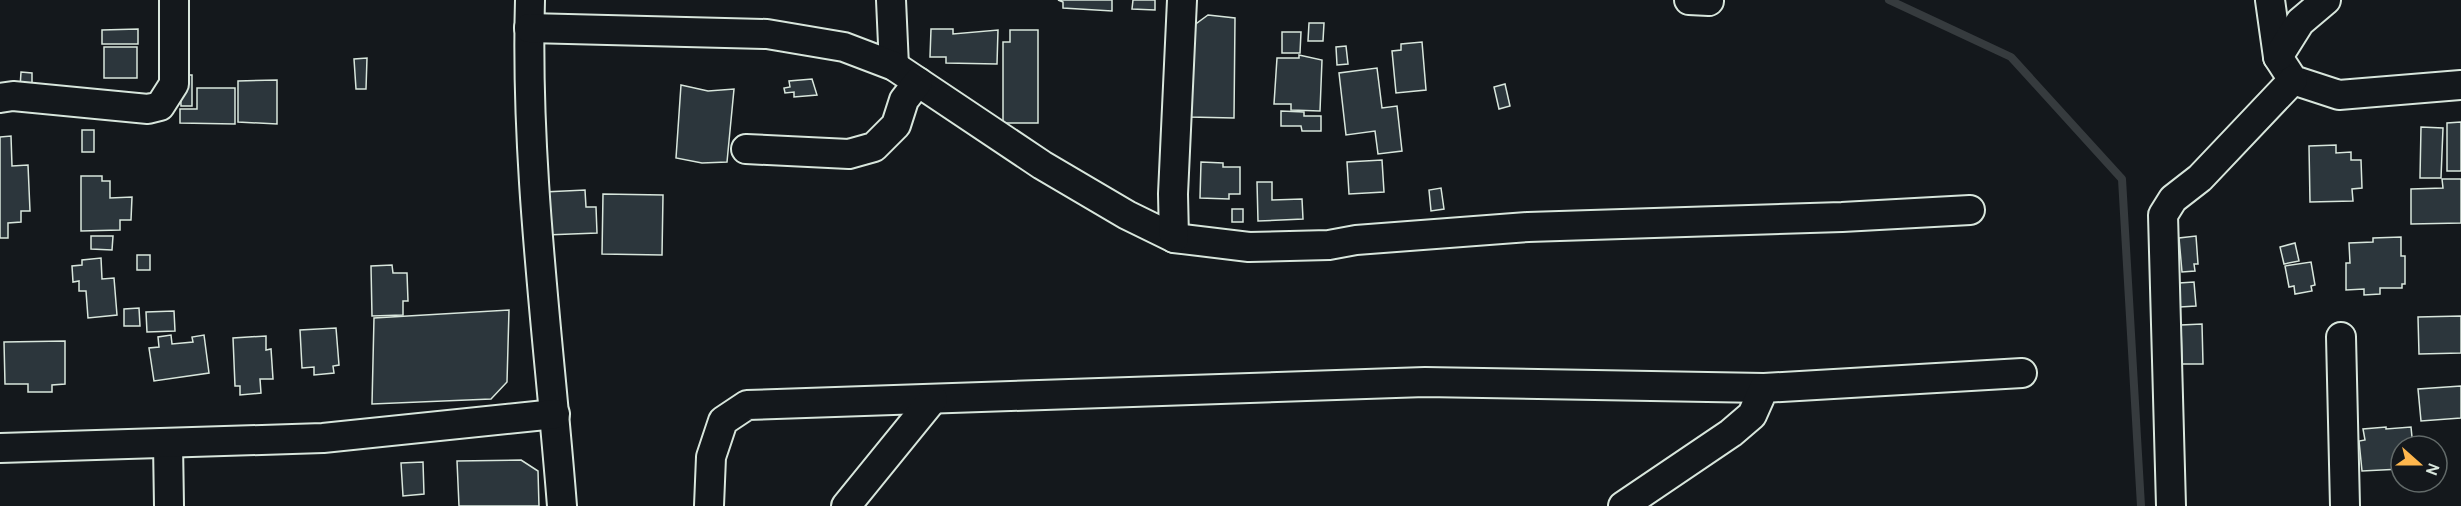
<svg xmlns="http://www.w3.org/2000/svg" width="2461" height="506" viewBox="0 0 2461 506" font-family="Cabin,sans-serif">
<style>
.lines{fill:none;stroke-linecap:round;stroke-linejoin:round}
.stream{stroke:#363b3e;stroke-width:8}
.building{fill:#2c363c;stroke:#d8e6dc;stroke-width:1.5}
.minor-casing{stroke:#d8e6dc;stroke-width:32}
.minor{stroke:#14181c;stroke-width:28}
</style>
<rect width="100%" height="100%" fill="#14181c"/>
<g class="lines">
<polyline class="stream" points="1889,0 2011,57 2122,179 2141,506"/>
</g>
<g class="building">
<polygon points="1058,0 1112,0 1112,11 1063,8 1063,2"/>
<polygon points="1133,0 1155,0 1155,10 1132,9"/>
<polygon points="1208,15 1235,18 1234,118 1189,117 1189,29"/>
<polygon points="1309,23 1324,23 1323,41 1308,41"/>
<polygon points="138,29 138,44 102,44 102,30"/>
<polygon points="931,29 953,29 953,34 998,30 997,64 946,63 946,57 930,57"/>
<polygon points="1010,30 1038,30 1038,123 1003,123 1003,42 1010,42"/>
<polygon points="1282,32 1301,32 1300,53 1282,53"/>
<polygon points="1422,42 1426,90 1396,93 1392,51 1401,50 1401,44"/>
<polygon points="1346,46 1348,64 1337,65 1336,47"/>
<rect x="104" y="47" width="33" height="31"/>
<polygon points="1299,55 1322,60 1320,111 1291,110 1291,104 1274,104 1277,58 1299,58"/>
<polygon points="367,58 366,89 356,89 354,59"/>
<polygon points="1377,68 1382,108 1397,106 1402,151 1378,154 1375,131 1346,135 1339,73"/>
<polygon points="21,72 32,73 32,88 20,88"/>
<polygon points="180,75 192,75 192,106 181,106"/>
<polygon points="812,79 817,95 794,97 794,92 785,93 784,88 790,87 789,81"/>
<polygon points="277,80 277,124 238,122 238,81"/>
<polygon points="1505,84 1510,106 1499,109 1494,87"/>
<polygon points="681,85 708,91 734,89 727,162 702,163 676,158"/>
<polygon points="197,88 235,88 235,124 180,123 180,109 197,109"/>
<polygon points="1281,111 1304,112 1304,116 1321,116 1321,131 1302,131 1301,126 1281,126"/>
<polygon points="2461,122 2461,171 2447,171 2447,123"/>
<polygon points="2421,127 2443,128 2441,178 2420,178"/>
<rect x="82" y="130" width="12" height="22"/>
<polygon points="11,136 12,166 28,165 30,211 21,211 21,222 8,223 8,238 0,238 0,137"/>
<polygon points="2336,145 2336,153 2351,152 2351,160 2361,160 2362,188 2352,189 2353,201 2310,202 2309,146"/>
<polygon points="1382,160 1384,192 1349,194 1347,162"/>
<polygon points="1201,162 1223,163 1223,167 1240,167 1240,194 1229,194 1229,199 1200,198"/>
<polygon points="81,176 102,176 102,181 110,181 110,198 132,197 131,220 120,220 120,230 81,231"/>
<polygon points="2442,179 2461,179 2461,223 2411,224 2411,189 2443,188"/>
<polygon points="1257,182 1272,182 1272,200 1302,199 1303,219 1258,221"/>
<polygon points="1441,188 1444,209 1431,211 1429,190"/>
<polygon points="585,190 586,207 596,207 597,233 546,235 544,192"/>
<polygon points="603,194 663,195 662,255 602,254"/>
<rect x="1232" y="209" width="11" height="13"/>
<polygon points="91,236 113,236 112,250 91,249"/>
<polygon points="2196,236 2198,264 2194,264 2195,271 2182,272 2179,238"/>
<polygon points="2401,237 2401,256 2405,256 2405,284 2402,284 2402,288 2380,288 2380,294 2364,295 2364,289 2346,290 2346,263 2350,263 2349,243 2373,242 2373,238"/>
<polygon points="2295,243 2299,261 2284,264 2280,247"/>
<rect x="137" y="255" width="13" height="15"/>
<polygon points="101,258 102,279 114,278 117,315 88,318 86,291 79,291 79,281 73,282 72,266 82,265 82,260"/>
<polygon points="2311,262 2315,285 2311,286 2312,291 2295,294 2294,286 2289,287 2285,266"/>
<polygon points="392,265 393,273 407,273 408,301 403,301 403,315 372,316 371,266"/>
<polygon points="2194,282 2196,306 2180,307 2179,283"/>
<polygon points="139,308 140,326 124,326 124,309"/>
<polygon points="509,310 507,382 491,399 372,404 374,318"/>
<polygon points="174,311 175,331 147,332 146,312"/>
<polygon points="2461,316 2461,353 2419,354 2418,317"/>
<polygon points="2202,324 2203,364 2182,364 2181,325"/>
<polygon points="336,328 339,365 333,366 334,373 314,375 314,367 302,368 300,330"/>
<polygon points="171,335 172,344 193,342 192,337 204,335 209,373 154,381 149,348 159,347 158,337"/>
<polygon points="266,336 266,350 271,349 273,379 260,379 261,393 240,395 240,386 235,386 233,338"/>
<polygon points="65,341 65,384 52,385 52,392 28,392 28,384 5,384 4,342"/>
<polygon points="2461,386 2461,418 2421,421 2418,389"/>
<polygon points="2386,427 2386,429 2411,427 2412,437 2416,437 2417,446 2401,446 2401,469 2362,471 2359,441 2365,440 2363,429"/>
<polygon points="521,460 538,471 539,506 459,506 457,461"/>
<polygon points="423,462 424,494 403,496 401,463"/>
</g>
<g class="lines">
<g class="minor-casing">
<g id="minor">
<path d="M 530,0 C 525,169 549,338 562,506"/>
<polyline points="891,0 894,66"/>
<polyline points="1689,0 1709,1"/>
<polyline points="2270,0 2278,57 2293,80 2339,95 2461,85"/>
<polyline points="529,28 767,34 844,47 894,66 1042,165 1127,215 1174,238 1249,247 1329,245 1356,240 1528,227 1842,217 1970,210"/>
<polyline points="2278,57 2300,22 2326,0"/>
<polyline points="0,98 13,96 148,109 160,106 174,84 174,0"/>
<polyline points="746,149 849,154 874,147 896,125 904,100 918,82"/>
<polyline points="1174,238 1173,194 1182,0"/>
<polyline points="2341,337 2345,506"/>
<polyline points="168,444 169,506"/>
<polyline points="0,448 323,438 555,414"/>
<polyline points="709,506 711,457 723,421 747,405 1425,382 1764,388"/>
<polyline points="846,506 933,399"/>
<polyline points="1623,506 1731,433 1752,415 1764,388 2022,373"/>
<polyline points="2171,506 2163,215 2173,199 2200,178 2293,80"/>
</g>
</g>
<use href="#minor" class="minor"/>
</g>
<g transform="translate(2419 464) rotate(111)"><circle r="28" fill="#14181c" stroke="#626a69" stroke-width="1.5"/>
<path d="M0-4.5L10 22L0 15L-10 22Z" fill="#ffb74d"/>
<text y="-9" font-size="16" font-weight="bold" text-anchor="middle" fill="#d8e6dc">N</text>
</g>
</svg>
